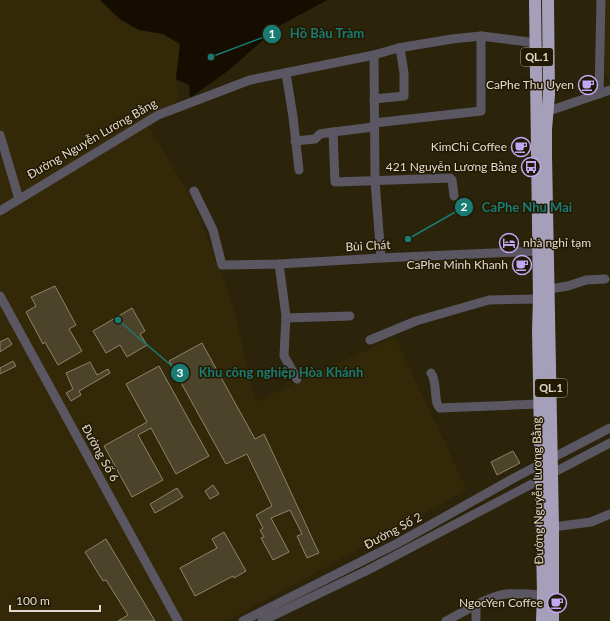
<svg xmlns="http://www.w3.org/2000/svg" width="610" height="621" viewBox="0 0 610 621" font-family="Lato,sans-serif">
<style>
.built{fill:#332807}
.water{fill:#150d00}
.building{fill:#4c432b;stroke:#8e8469}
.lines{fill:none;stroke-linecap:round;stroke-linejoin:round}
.minor{stroke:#5a5762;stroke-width:9}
.highway{stroke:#a69fba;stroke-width:12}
.labels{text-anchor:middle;stroke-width:3;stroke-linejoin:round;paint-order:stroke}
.shield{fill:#221903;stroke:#a8a190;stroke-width:1}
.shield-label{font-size:11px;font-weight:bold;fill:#e1dbcd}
.poi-label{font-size:12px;fill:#e1dbcd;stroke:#221903;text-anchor:end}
.street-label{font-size:12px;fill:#e1dbcd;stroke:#221903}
.leader{fill:none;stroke:#1a7b73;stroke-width:1.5}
.callout-dot{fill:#1a7b73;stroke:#221903;stroke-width:1.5}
.mark-label{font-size:12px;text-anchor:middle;font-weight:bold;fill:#fff}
.callout-label{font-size:13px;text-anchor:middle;font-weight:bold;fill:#1a7b73;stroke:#221903;stroke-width:3;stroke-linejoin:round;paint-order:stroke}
</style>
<rect width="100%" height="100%" fill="#2c230b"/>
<g class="built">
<polygon points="0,0 100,0 121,20 139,30 163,33 180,44 176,79 180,98 150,128 195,205 233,304 255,402 395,337 467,490 227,621 0,621"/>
<polygon points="603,0 610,0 610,78 607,77 602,70"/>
</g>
<polygon class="water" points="100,0 327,0 279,26 229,70 190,98 189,85 176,79 180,44 163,34 139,30 121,20"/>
<g class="building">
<polygon points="55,286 76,325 69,329 82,351 58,365 45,342 43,344 26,312 36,306 31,297"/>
<polygon points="132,308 145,331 140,334 147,345 127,357 120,345 106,353 93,331"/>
<polygon points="8,338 12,344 0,352 0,342"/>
<polygon points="202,343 255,439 264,434 319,553 307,558 297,536 302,534 290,510 271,518 289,552 273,560 261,538 264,537 260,530 263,528 256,515 272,506 247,454 226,464 169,361"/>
<polygon points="13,361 16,366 0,374 0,368"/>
<polygon points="90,362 97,375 108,369 110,373 79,391 81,395 71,401 66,393 73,389 66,373"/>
<polygon points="159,366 209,456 176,474 151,428 138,435 163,480 132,497 104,446 147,422 126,384"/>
<polygon points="513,451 520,463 497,475 491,462"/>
<polygon points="213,485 219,494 210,499 205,491"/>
<polygon points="177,488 183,497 155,513 150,504"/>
<polygon points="224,532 246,571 234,578 233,576 195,596 180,568 217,548 212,539"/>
<polygon points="106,539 155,621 118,621 128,615 106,580 103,581 85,552"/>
</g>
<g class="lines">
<g class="minor">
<polyline points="374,55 375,181 381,258"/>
<polyline points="286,73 293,117 299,170"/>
<polyline points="599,94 601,0"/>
<polyline points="374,99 404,96 404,73 400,48"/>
<polyline points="543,113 610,90"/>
<polyline points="374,123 481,111 481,36"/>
<polyline points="374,127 333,132 335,182 450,178 452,180 454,196"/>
<polyline points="0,135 19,199"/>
<polyline points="295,141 315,139 320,134 333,132"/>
<polyline points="194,191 213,230 222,265 279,264 381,258 539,251"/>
<polyline points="0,211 158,115 250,80 374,55 398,48 452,39 481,36 537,43"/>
<polyline points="279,264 286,316 284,356 297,379"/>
<polyline points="549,289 568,286 586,280 605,279"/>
<polyline points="0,296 178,621"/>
<polyline points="286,318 350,316"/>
<polyline points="370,340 416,321 489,300 539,299"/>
<path d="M 431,373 C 438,382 433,403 440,408 L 539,404"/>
<polyline points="553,527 591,522 610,514"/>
<polyline points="476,606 476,621"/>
<polyline points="243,621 398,543 514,478 610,428"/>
<polyline points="262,621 368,570 610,443"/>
<path d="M 446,621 C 464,612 486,597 506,594 C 518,593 531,594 543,595"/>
</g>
<g class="highway">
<polyline points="535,0 539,299 538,330 543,595 542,621"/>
<polyline points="548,0 549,95 546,129 546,155 553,527 553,621"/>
</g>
</g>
<defs>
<g id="cafe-ring" transform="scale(1)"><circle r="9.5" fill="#221903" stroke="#c0a8f4" stroke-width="1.5"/><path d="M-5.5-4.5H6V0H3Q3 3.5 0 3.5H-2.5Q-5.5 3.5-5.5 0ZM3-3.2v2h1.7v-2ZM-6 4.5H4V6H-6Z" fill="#c0a8f4"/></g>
<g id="bus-ring" transform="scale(1)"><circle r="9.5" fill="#221903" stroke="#c0a8f4" stroke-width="1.5"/><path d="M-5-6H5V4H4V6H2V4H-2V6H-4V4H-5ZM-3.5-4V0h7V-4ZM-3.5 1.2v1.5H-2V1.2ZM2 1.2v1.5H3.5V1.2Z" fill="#c0a8f4"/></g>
<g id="hotel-ring" transform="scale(1)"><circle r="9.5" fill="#221903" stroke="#c0a8f4" stroke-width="1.5"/><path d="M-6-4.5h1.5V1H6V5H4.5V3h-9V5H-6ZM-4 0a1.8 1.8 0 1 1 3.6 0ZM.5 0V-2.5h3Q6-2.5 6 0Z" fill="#c0a8f4"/></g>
</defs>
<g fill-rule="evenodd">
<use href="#cafe-ring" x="588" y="85"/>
<use href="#cafe-ring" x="521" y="147"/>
<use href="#bus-ring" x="531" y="167"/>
<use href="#hotel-ring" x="509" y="243"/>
<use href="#cafe-ring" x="522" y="265"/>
<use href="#cafe-ring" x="557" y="603"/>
</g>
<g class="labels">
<g class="shield">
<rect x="521" y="48" width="32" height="18" rx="3"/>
<rect x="535" y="379" width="32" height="18" rx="3"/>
</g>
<g class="shield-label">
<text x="537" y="61">QL.1</text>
<text x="551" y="392">QL.1</text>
</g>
<g class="poi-label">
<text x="574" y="89">CaPhe Thu Uyen</text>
<text x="507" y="151">KimChi Coffee</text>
<text x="517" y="171">421 Nguyễn Lương Bằng</text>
<text x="523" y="247" text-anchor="start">nhà nghỉ tạm</text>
<text x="508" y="269">CaPhe Minh Khanh</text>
<text x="543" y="607">NgocYen Coffee</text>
</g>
<g class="street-label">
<text transform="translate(92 139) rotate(-30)" y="4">Đường Nguyễn Lương Bằng</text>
<text transform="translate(368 246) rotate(-3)" y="4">Bùi Chát</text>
<text transform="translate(100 453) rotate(61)" y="4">Đường Số 6</text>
<text transform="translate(538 491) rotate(-91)" y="4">Đường Nguyễn Lương Bằng</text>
<text transform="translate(393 531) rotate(-28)" y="4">Đường Số 2</text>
</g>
</g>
<path class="leader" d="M211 57L272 34M408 239L464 207M118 320L180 373"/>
<g class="callout-dot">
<circle cx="211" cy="57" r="4"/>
<circle cx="408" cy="239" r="4"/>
<circle cx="118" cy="320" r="4"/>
<circle cx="272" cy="34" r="10"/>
<circle cx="464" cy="207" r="10"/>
<circle cx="180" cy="373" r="10"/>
</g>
<g class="mark-label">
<text x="272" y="38">1</text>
<text x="464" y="211">2</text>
<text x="180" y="377">3</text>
</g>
<g class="callout-label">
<text x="327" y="38">Hồ Bàu Tràm</text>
<text x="527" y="212">CaPhe Nhu Mai</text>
<text x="281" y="377">Khu công nghiệp Hòa Khánh</text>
</g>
<path d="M10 605v6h90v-6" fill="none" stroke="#e1dbcd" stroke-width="2"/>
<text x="16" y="605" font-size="12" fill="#e1dbcd" stroke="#221903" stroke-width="3" paint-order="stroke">100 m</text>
</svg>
